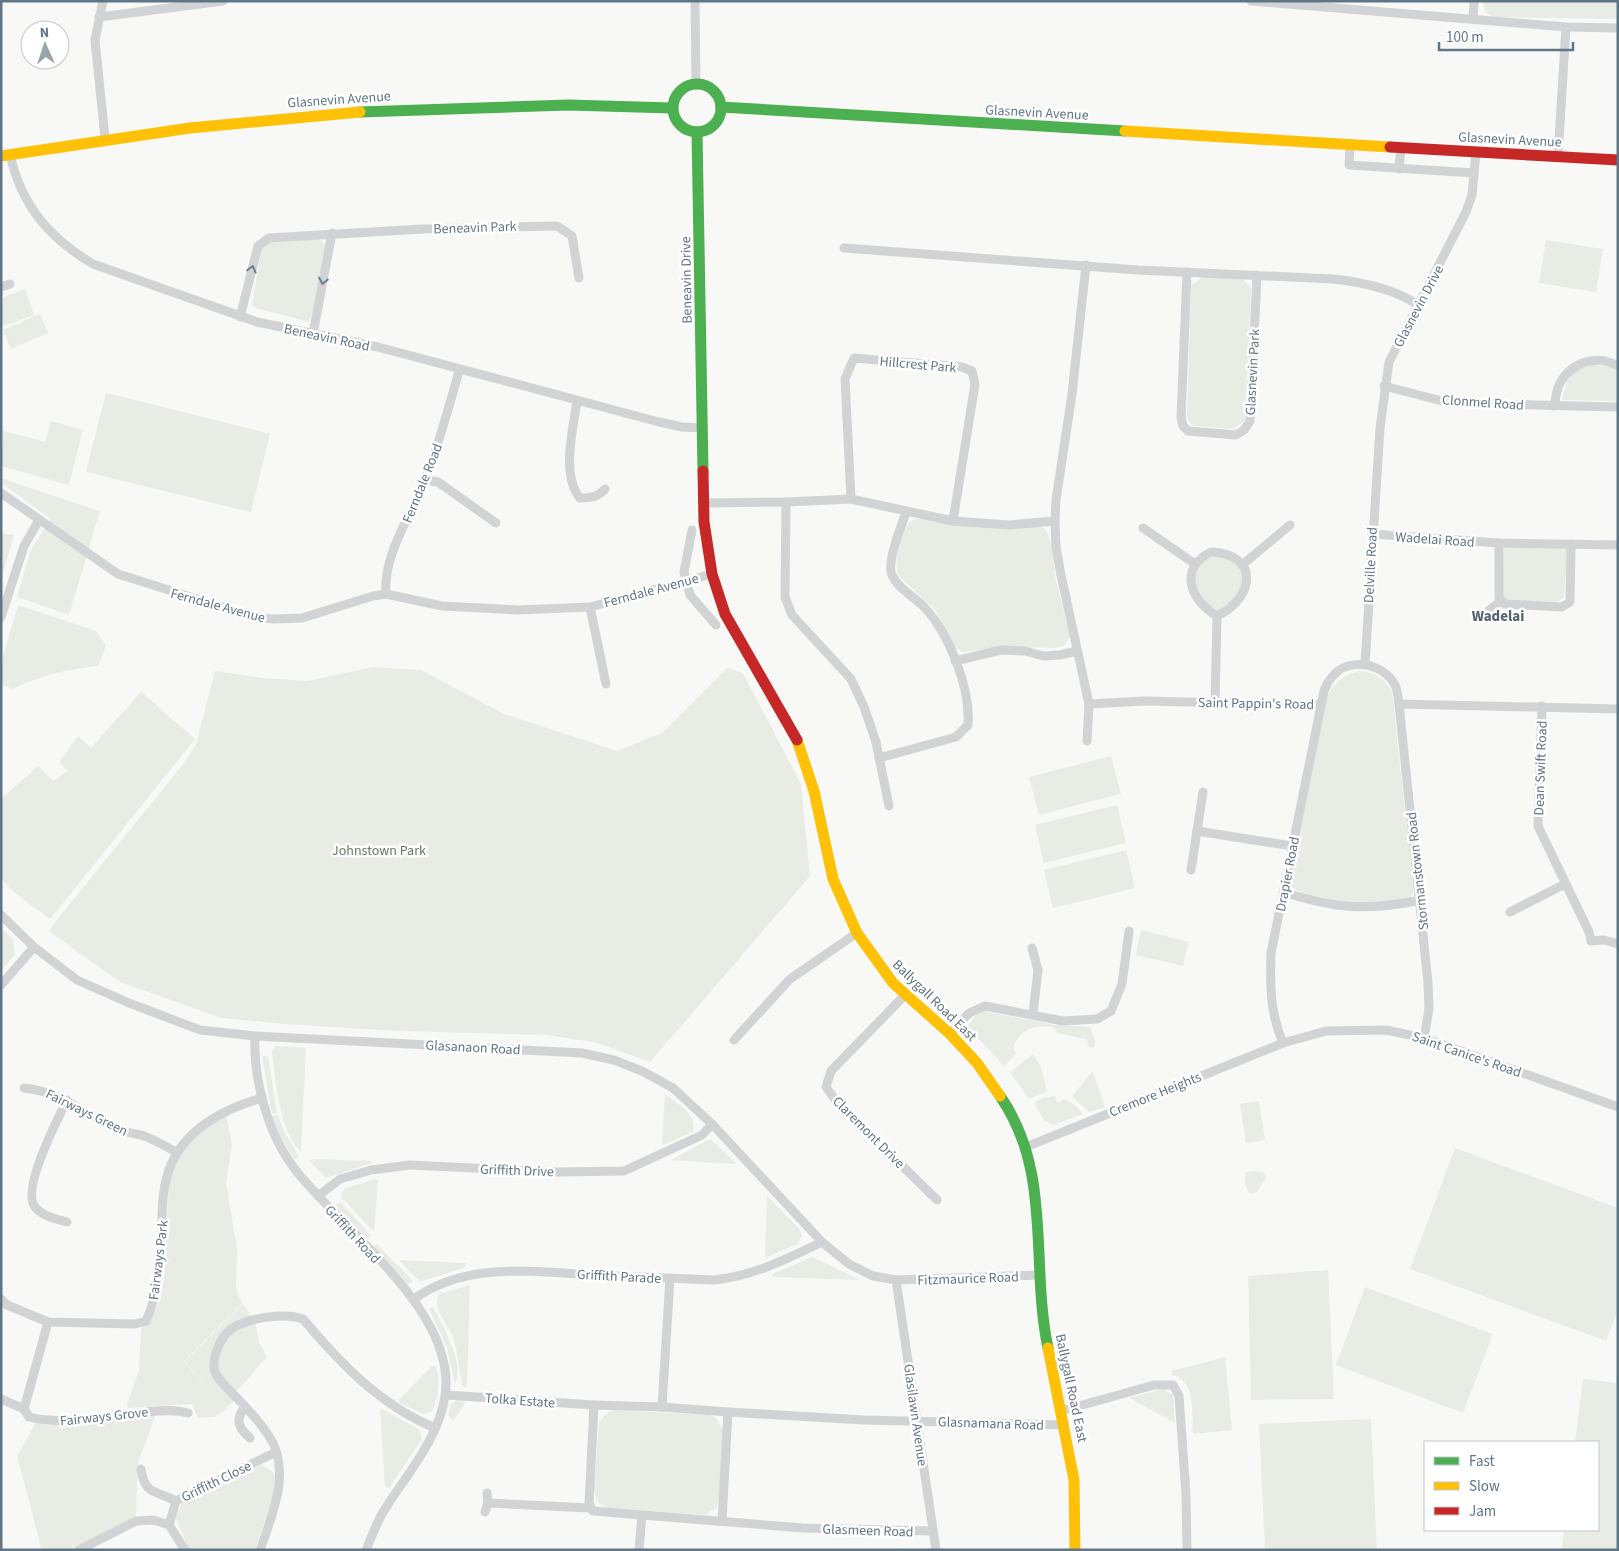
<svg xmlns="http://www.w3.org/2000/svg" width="1619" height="1551" viewBox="0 0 1619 1551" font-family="'Source Sans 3',sans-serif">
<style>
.green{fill:#e8ece5}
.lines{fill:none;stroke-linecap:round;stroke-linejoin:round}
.street{stroke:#d2d3d4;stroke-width:9}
.fast{stroke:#4caf50;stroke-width:11}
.slow{stroke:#ffc107;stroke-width:11}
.jam{stroke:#c62828;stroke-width:11}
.oneway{stroke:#6c7f8c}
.labels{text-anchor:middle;stroke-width:5;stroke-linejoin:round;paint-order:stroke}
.street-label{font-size:14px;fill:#617684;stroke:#fff}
.park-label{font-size:14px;fill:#667b61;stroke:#fff}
.neighbourhood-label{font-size:15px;font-weight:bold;fill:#54636f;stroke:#fff}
</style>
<rect width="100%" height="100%" fill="#f8f8f7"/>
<g class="green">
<polygon points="1483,1 1618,1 1618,19 1495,17 1485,12"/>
<polygon points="313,238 321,240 326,245 317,300 309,322 259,309 252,305 262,246 265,243"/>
<polygon points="1546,240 1603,249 1596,292 1539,283"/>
<polygon points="1202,277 1241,278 1251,287 1245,420 1234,429 1196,426 1191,424 1187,417 1191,286"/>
<polygon points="25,289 34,315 1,327 1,298"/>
<polygon points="40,314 48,333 11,349 3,330"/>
<path d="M 1592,365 L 1608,366 L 1618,372 L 1618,401 L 1562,400 C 1567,378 1569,371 1592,365 Z"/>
<polygon points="106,393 270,434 251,512 86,472"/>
<polygon points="51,421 83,430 69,485 1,466 3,431 45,442"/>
<polygon points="1,478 100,511 69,615 17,597 31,550 51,519 1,483"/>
<path d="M 933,519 L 1037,525 L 1045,529 L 1052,544 L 1055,577 L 1070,636 L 1065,645 L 1056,648 L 1009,647 L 962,652 L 954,647 L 936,611 L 898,575 C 894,564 901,526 913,520 C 918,518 928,520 933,519 Z"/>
<polygon points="1,533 14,535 1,581"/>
<polygon points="1504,546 1568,546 1564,598 1557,602 1508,601 1502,596"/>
<path d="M 1218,556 C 1237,558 1251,577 1239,595 C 1238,598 1233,601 1230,603 C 1227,606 1223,611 1217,610 C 1196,609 1180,563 1218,556 Z"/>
<path d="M 18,605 L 96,631 L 106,645 L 98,666 C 68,669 40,675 13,689 L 1,684 L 1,663 Z"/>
<polygon points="373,667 421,670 504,714 617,751 662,733 727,668 743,673 801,784 810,876 650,1062 598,1043 548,1035 398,1031 285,1024 221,1018 120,982 50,932 52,926 185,762 196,745 215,671 262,678 308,681"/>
<path d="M 1360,671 C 1375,672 1385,679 1392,692 L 1414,892 L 1409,899 C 1393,901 1375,906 1359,905 C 1341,904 1301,898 1289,884 L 1326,700 C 1333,684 1342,675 1360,671 Z"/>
<polygon points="141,692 195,739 50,919 14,892 1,879 1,799 38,766 53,781 68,771 59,762 78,736 91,748"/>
<polygon points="1111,756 1121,794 1039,815 1029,777"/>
<polygon points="1117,805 1126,843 1044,863 1035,825"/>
<polygon points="1126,850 1135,888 1053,908 1044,870"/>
<polygon points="1,928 13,939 15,955 1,970"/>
<polygon points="1141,930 1189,942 1183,966 1136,955"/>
<path d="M 981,1011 L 1056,1025 L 1090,1027 L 1095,1040 L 1095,1046 L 1090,1048 L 1086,1039 L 1057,1033 L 1054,1027 C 1036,1024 1020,1029 1013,1047 L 1016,1054 L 1004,1066 L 967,1027 L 975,1016 Z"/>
<path d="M 275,1046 L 306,1048 L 301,1151 C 280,1136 275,1076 272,1052 Z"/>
<polygon points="1033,1054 1040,1065 1047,1091 1029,1099 1010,1072"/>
<polygon points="268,1056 277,1113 272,1114 262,1056"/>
<polygon points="1093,1071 1105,1107 1089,1112 1072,1096"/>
<path d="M 665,1094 C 676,1103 698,1114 693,1131 L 690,1133 L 662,1145 Z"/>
<polygon points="1055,1096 1058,1103 1064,1099 1075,1105 1083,1114 1053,1125 1045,1121 1034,1103 1043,1098"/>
<polygon points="1259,1101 1265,1140 1246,1143 1240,1104"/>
<path d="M 226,1114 L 232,1144 L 226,1183 L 237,1249 L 236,1288 L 242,1304 L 184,1361 L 212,1393 L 185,1361 L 243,1304 L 255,1321 L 259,1343 L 267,1357 L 234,1394 L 237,1398 L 226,1408 L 227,1409 L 215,1417 L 198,1418 L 192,1404 L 128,1408 L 127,1404 L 139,1370 L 141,1327 C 181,1306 155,1192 179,1152 C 190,1134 209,1125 226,1114 Z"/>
<polygon points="278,1115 285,1133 299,1156 294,1160 280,1136 272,1116"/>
<polygon points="710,1139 735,1162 734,1164 671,1160"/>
<polygon points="1455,1148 1618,1208 1618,1309 1606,1341 1410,1269"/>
<polygon points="313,1159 372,1161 372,1163 326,1178 310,1161"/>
<path d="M 1254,1171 L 1264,1173 L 1266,1178 L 1257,1192 L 1250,1194 C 1245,1186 1243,1181 1246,1172 Z"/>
<polygon points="375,1179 378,1180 374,1232 341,1197 344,1189"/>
<polygon points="767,1196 800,1230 802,1236 797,1244 765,1258"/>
<polygon points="340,1202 371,1235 367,1240 335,1206"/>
<polygon points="377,1244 413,1281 408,1284 373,1246"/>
<polygon points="812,1257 860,1280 772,1277 772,1274"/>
<polygon points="399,1260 466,1263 466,1267 422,1281 417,1279"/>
<polygon points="1328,1270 1334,1399 1251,1400 1248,1276"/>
<path d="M 470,1285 L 467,1387 L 463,1387 C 458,1370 459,1350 451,1333 C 445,1321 432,1307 439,1294 Z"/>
<polygon points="1365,1287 1493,1334 1463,1413 1336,1365"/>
<path d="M 433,1307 C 442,1324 466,1366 455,1384 L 447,1347 L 429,1309 Z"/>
<path d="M 1225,1357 L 1232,1430 L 1193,1434 C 1192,1416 1196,1378 1172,1375 L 1171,1371 Z"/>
<path d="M 432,1366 L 436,1366 C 441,1379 438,1399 432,1411 L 423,1414 L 400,1403 L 399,1400 Z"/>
<polygon points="1583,1379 1618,1383 1618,1550 1562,1550 1564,1530 1598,1530 1598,1442 1575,1442"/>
<polygon points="1163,1389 1173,1395 1175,1423 1129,1398"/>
<polygon points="457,1400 465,1400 464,1405 453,1421 448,1415 451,1404"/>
<polygon points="380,1408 420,1430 422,1439 389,1488 385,1487"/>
<path d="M 614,1410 L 709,1415 L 716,1418 L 724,1432 L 719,1500 L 716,1508 L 705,1515 L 608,1508 C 599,1504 595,1500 594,1490 L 599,1423 L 607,1413 Z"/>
<polygon points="157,1411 138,1463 136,1517 69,1550 42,1550 17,1456 38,1419"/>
<polygon points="1371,1419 1377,1550 1265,1550 1259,1424"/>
<path d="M 261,1465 C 266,1467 271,1469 274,1474 C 280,1487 259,1535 255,1550 L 189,1550 L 176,1518 L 182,1503 Z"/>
</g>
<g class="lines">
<g class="street">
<polyline points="103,1 95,40 105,138"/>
<polyline points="695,1 696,83"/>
<polyline points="1251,1 1566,27 1618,28"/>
<polyline points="99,17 223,1"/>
<polyline points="1473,18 1474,1"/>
<polyline points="1350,145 1349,165 1474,173"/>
<path d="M 10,154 C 21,205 49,238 93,264 L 257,322 L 378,347 L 659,422 L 682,427 L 703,428"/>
<polyline points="1558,156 1566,27"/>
<polyline points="1399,169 1401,148"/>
<path d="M 844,248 L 1138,270 L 1333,279 C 1362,282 1393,289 1417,304"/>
<polyline points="1086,265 1072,394 1056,500 1055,521 1056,547 1061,575 1089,704 1087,741"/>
<polyline points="1187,272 1181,417 1183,426 1188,431 1236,435 1244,430 1250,421 1257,275"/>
<polyline points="1,287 10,284"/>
<polyline points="240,317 258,246 269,238 423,229 557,226 572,236 579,278"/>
<polyline points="313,334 332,233"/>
<polyline points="1384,386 1442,401 1486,404 1618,407"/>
<path d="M 577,402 C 573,428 561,476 580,498 C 590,498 598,497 605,489"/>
<path d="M 1554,406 C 1556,399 1556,389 1560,383 C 1572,362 1596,354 1618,366"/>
<polyline points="425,480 438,482 496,523"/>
<polyline points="1,493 118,574 254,617 273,619 302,618 373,596 386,594 442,606 518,610 590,607 712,574"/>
<polyline points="851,499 845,379 854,358 962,367 972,371 975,384 953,521"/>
<polyline points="786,502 785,597 792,615 851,679 864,707 876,742 889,806"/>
<polyline points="704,503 786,502 851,499 953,521 1009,525 1055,521"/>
<polyline points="1143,528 1195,564"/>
<polyline points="692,530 684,572 690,595 716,625"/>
<polyline points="1372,534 1499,543 1618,545"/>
<polyline points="1499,543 1499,598 1505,604 1562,607 1570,602 1571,544"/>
<path d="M 1211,552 C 1260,554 1255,598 1217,616 C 1190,600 1178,569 1211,552 Z"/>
<polyline points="1242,565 1290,525"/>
<path d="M 386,594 C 383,554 411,516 425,480 C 439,444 449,407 459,371"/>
<polyline points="590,607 606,684"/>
<polyline points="1,617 24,546 39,520"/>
<polyline points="1479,618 1501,601"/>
<polyline points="955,661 1001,650 1025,651 1043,656 1060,655 1077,651"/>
<polyline points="1365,664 1380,428 1389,362 1466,212 1472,195 1476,152"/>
<polyline points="1215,703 1217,616"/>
<polyline points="1089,704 1145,701 1321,705"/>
<polyline points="1399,704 1618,709"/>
<polyline points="1542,706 1538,826 1589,932 1591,941 1604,940 1618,944"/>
<path d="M 879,758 L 956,737 L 968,725 C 971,689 949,634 925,608 C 915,597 898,589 892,575 C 886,561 902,526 906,512"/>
<polyline points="1197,831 1292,846"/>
<polyline points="1191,870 1203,792"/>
<path d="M 1283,892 C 1336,909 1367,911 1421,900"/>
<polyline points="1510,912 1565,884"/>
<polyline points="1,915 34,947 77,980 129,1003 200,1030 255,1036 582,1053 614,1060 642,1071 673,1088 712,1124 822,1242 849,1264 873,1276 896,1280 1041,1275"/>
<polyline points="1032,948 1038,970 1033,1014"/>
<polyline points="1,985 34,947"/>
<polyline points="905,995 831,1071 826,1087 836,1101 937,1200"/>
<polyline points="950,1034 969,1013 985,1006 1063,1021 1097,1019 1111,1011 1122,984 1129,931"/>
<path d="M 255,1036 C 253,1079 268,1134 294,1168 C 342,1231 458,1311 445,1396 C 439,1438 407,1474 385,1509 C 377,1521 372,1536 366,1550"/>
<polyline points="734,1040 790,979 857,933"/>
<path d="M 1283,1043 C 1270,1013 1270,986 1271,953 L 1324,691 C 1326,686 1328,681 1332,677 C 1349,656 1383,663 1395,685 C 1398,691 1398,699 1399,704 L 1428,983 L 1429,1009 L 1424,1038"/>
<path d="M 24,1088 C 62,1092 83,1113 115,1128 C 124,1132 132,1133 141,1135 C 154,1139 165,1146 176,1152"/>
<polyline points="1026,1147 1283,1043 1326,1031 1386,1030 1424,1038 1618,1107"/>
<polyline points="318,1196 340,1179 371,1170 410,1165 558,1172 624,1171 702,1135 712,1124"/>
<path d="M 67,1222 C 56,1219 42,1216 35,1207 C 21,1190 58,1118 67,1100"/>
<polyline points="896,1280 936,1550"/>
<path d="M 1,1299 L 7,1305 L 48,1322 L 135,1324 L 146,1321 C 155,1302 158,1282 160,1262 C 163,1237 160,1209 165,1185 C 174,1135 217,1111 262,1098"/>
<path d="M 414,1299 C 467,1261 534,1272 595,1275 C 635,1277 674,1278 714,1280 C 753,1276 787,1259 822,1242"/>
<path d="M 48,1322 L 24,1409 L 29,1417 C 65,1426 108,1415 145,1412 C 159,1411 174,1409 188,1413"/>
<polyline points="446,1395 594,1405"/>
<polyline points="1,1399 24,1409"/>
<path d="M 245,1407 C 235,1419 238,1428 250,1438"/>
<polyline points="662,1407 670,1278"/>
<polyline points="1061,1411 1154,1385 1173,1385 1179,1396 1186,1494 1187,1550"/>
<polyline points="728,1412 864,1420 1064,1425"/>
<path d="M 141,1469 C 145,1496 156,1490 176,1501"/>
<polyline points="176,1501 276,1452"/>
<polyline points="488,1503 590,1508"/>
<polyline points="485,1512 488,1503 487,1493"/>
<polyline points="642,1515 803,1528 933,1531"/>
<polyline points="169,1525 176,1501"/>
<polyline points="79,1550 136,1521 154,1520 169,1525 185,1550"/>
<path d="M 260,1550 C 272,1516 292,1470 269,1436 C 259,1421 247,1408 234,1395 C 228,1388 215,1378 214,1368 C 213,1355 221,1335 233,1328 C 249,1318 285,1312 303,1319 C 341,1364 380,1405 435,1428"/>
<polyline points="639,1550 642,1515 593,1511 589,1503 594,1405 662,1407 728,1412 722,1521"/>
</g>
<g class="fast">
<circle cx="697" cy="108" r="24"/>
<polyline points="721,107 1125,131"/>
<polyline points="360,112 568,105 672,108"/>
<polyline points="697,132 703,471"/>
<path d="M 1000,1096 C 1053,1172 1030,1262 1048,1348"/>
</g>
<g class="slow">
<polyline points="1125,131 1390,147"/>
<polyline points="1,156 190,128 360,112"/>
<polyline points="797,740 814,791 833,879 857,933 893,983 950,1034 977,1063 1000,1096"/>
<polyline points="1048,1348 1074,1480 1075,1550"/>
</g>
<g class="jam">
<polyline points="1390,147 1618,160"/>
<polyline points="703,471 704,522 712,574 725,614 797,740"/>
</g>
</g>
<defs><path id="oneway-chevron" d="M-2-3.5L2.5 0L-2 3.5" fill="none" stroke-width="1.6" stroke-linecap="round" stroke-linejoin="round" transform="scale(1.25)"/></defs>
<g class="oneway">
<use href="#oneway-chevron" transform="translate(252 269) rotate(-75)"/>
<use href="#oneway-chevron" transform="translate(323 281) rotate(101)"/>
</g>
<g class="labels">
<g class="street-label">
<text transform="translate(339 99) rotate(-4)" y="5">Glasnevin Avenue</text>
<text transform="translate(1037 112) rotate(3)" y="5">Glasnevin Avenue</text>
<text transform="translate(1510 139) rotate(3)" y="5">Glasnevin Avenue</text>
<text transform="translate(475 227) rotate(-2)" y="5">Beneavin Park</text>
<text transform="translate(686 280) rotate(-91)" y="5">Beneavin Drive</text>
<text transform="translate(1418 306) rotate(-62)" y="5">Glasnevin Drive</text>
<text transform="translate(327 337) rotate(12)" y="5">Beneavin Road</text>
<text transform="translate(918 364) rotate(5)" y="5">Hillcrest Park</text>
<text transform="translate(1252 372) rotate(-87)" y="5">Glasnevin Park</text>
<text transform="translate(1483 402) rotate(4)" y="5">Clonmel Road</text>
<text transform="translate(422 483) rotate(-68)" y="5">Ferndale Road</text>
<text transform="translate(1435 539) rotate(4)" y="5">Wadelai Road</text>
<text transform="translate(1370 565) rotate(-87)" y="5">Delville Road</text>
<text transform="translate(651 590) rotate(-15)" y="5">Ferndale Avenue</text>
<text transform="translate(218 605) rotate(15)" y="5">Ferndale Avenue</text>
<text transform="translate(1256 703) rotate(1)" y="5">Saint Pappin's Road</text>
<text transform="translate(1540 768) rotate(-88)" y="5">Dean Swift Road</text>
<text transform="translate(1417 871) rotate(-96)" y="5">Stormanstown Road</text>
<text transform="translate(1287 874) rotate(-79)" y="5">Drapier Road</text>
<text transform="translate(935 1000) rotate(44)" y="5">Ballygall Road East</text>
<text transform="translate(473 1047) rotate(3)" y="5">Glasanaon Road</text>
<text transform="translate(1467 1054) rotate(19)" y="5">Saint Canice's Road</text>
<text transform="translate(1155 1094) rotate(-22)" y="5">Cremore Heights</text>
<text transform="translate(87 1112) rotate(26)" y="5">Fairways Green</text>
<text transform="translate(869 1132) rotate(45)" y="5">Claremont Drive</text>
<text transform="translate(517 1170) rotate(2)" y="5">Griffith Drive</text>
<text transform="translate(353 1234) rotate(47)" y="5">Griffith Road</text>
<text transform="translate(158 1260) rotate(-83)" y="5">Fairways Park</text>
<text transform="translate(619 1276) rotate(3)" y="5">Griffith Parade</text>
<text transform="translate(968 1278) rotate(-2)" y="5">Fitzmaurice Road</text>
<text transform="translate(1072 1388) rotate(78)" y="5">Ballygall Road East</text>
<text transform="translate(520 1400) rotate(4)" y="5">Tolka Estate</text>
<text transform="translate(916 1415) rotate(82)" y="5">Glasilawn Avenue</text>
<text transform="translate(104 1416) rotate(-6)" y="5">Fairways Grove</text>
<text transform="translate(991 1423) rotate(2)" y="5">Glasnamana Road</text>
<text transform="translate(216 1481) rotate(-26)" y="5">Griffith Close</text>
<text transform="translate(868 1530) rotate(2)" y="5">Glasmeen Road</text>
</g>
<g class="park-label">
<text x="379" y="855">Johnstown Park</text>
</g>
<g class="neighbourhood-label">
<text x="1498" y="621">Wadelai</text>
</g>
</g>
<rect width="1619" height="1551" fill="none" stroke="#617684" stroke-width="5"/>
<rect x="1424" y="1441" width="175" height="90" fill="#ffffff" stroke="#c0c8ce"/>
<rect x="1434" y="1457" width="25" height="8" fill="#4caf50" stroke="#c0c8ce"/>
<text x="1469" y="1466" font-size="15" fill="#617684">Fast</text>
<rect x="1434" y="1482" width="25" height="8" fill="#ffc107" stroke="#c0c8ce"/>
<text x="1469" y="1491" font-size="15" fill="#617684">Slow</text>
<rect x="1434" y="1507" width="25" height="8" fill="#c62828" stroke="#c0c8ce"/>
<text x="1469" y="1516" font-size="15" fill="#617684">Jam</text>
<g transform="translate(45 45) rotate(357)"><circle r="24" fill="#ffffff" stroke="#c0c8ce"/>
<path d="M0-4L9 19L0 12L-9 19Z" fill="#96a4ac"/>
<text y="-8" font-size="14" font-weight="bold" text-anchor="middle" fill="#617684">N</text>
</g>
<path d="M1439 42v8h134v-8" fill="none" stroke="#617684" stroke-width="2.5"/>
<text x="1446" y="42" font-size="15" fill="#617684" stroke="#ffffff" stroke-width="4" paint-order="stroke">100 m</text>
</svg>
